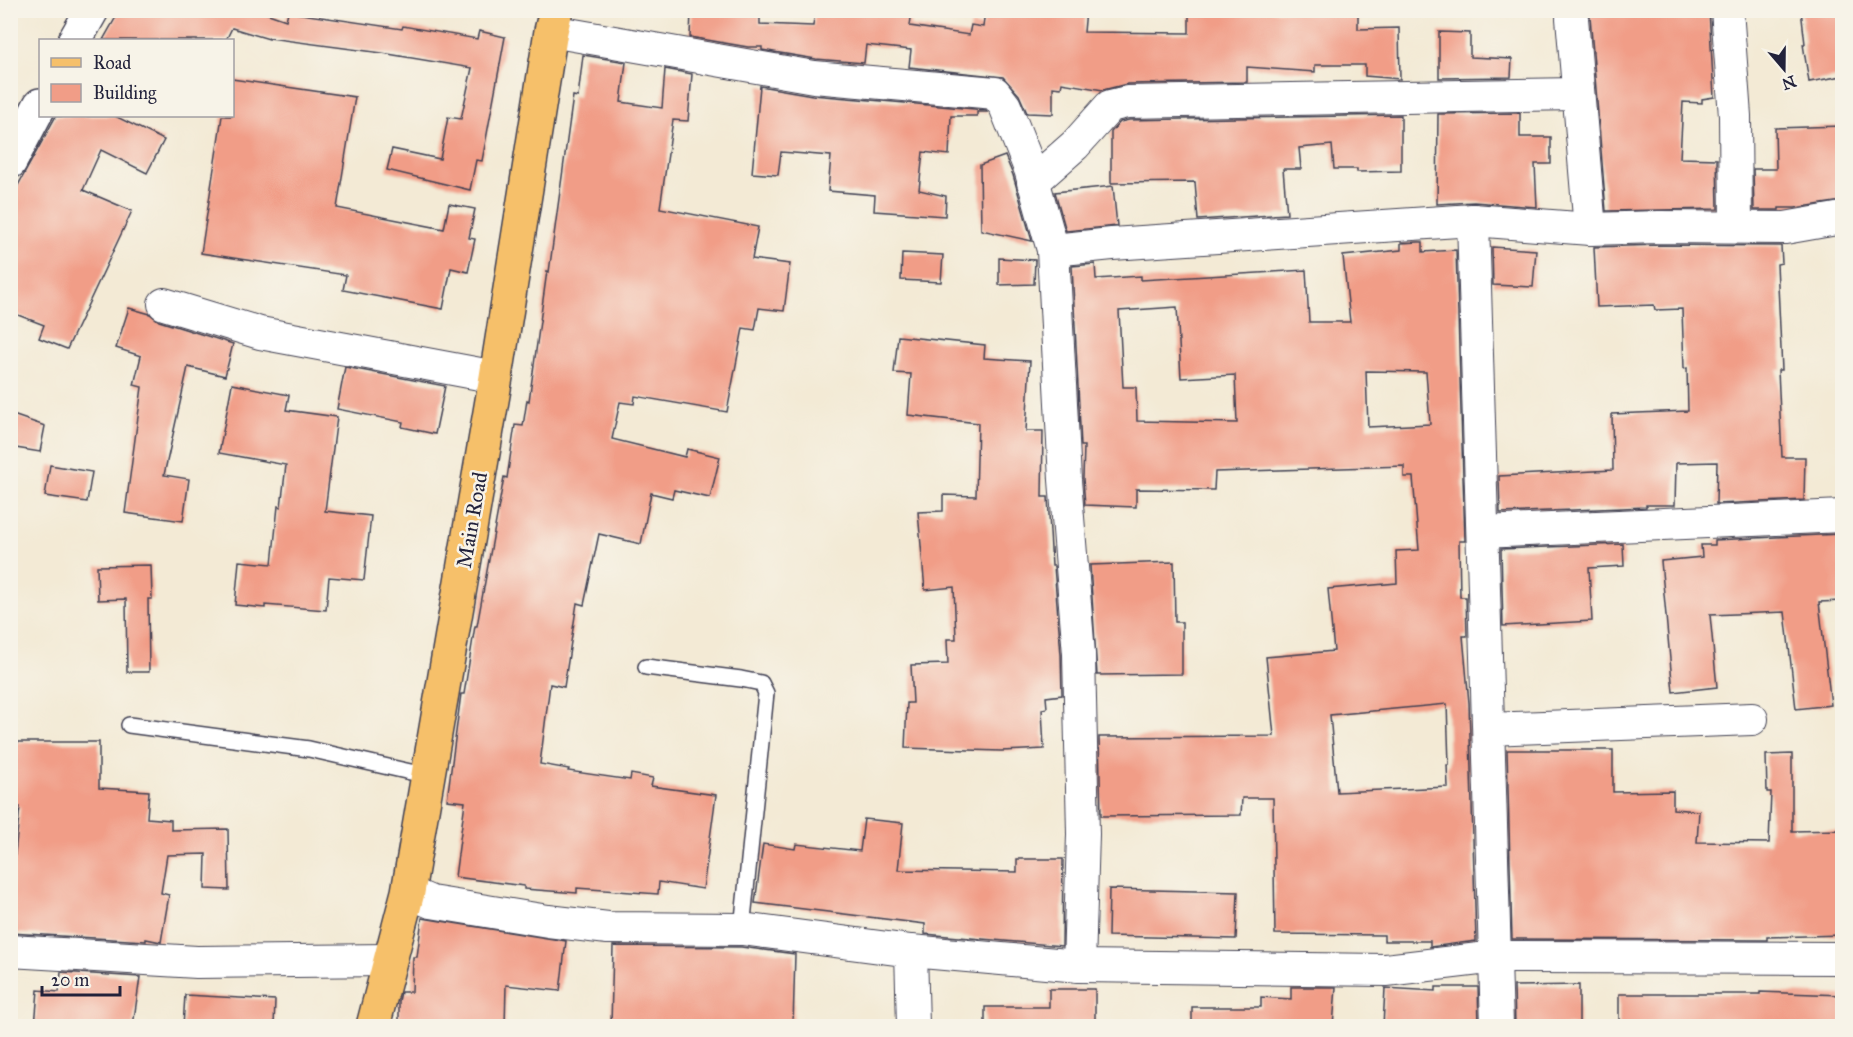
<svg xmlns="http://www.w3.org/2000/svg" width="1853" height="1037" viewBox="0 0 1853 1037" font-family="'IM FELL Great Primer',serif">
<style>
.building{fill:#f19d87;fill-rule:evenodd}
.lines{fill:none;stroke-linecap:round;stroke-linejoin:round}
.service-casing{stroke:#414052;stroke-width:18}
.minor-casing{stroke:#414052;stroke-width:34}
.tertiary-casing{stroke:#414052;stroke-width:36}
.primary-casing{stroke:#414052;stroke-width:36}
.service{stroke:#fff;stroke-width:15}
.minor{stroke:#fff;stroke-width:32}
.tertiary{stroke:#fff;stroke-width:33}
.primary{stroke:#f6c06b;stroke-width:33}
.labels{text-anchor:middle;stroke-width:5;stroke-linejoin:round;paint-order:stroke}
.street-label{font-size:21px;fill:#22223b;stroke:#f7f3e8}
</style>
<rect width="100%" height="100%" fill="#f7f3e8"/>
<filter id="ink" filterUnits="userSpaceOnUse"><feTurbulence type="fractalNoise" baseFrequency=".0167" numOctaves="2"/><feDisplacementMap in="SourceGraphic" scale="12" xChannelSelector="R" yChannelSelector="G"/><feConvolveMatrix kernelMatrix="1 2 1 2 8 2 1 2 1" color-interpolation-filters="sRGB"/></filter>
<filter id="wash" filterUnits="userSpaceOnUse"><feTurbulence type="fractalNoise" baseFrequency=".008" numOctaves="4" result="noise"/><feDisplacementMap in="SourceGraphic" scale="24" xChannelSelector="R" yChannelSelector="G"/><feGaussianBlur stdDeviation="1.35" result="paint"/><feColorMatrix in="noise" values="0 0 0 0 0 0 0 0 0 0 0 0 0 0 0 0 0 1.4 0 .05"/><feComposite in="paint" operator="in"/></filter>
<g filter="url(#wash)">
<rect width="100%" height="100%" fill="#f3ead5"/>
<g id="blocks">
<g class="building">
<polygon points="120,10 257,10 286,20 288,12 402,29 403,26 477,39 479,31 505,37 482,161 476,160 470,190 387,170 392,149 440,159 448,117 461,119 472,68 382,53 269,38 269,39 232,28 226,40 103,40"/>
<polygon points="691,10 760,10 760,24 813,26 815,10 841,10 877,14 877,10 912,10 910,26 969,35 971,25 983,27 985,10 1086,10 1084,32 1189,33 1189,10 1358,11 1358,29 1399,28 1400,79 1365,76 1365,65 1315,65 1315,72 1247,67 1247,82 1127,84 1103,90 1062,83 1061,88 1053,87 1053,114 1027,113 1019,95 1003,77 909,67 911,50 866,45 864,63 816,59 762,50 762,47 748,47 690,37"/>
<polygon points="1588,10 1709,10 1714,97 1702,99 1702,103 1683,102 1680,158 1717,159 1718,209 1606,211 1590,16"/>
<polygon points="1801,10 1842,10 1842,76 1809,82 1803,44 1805,44"/>
<polygon points="1439,32 1470,33 1470,57 1512,59 1511,77 1439,78"/>
<polygon points="583,55 626,62 621,102 662,108 665,69 692,74 688,121 673,120 660,208 758,227 752,259 790,264 784,311 759,308 755,330 743,328 727,412 635,396 634,404 620,402 612,439 685,457 687,449 720,457 710,498 674,490 672,498 651,493 641,544 599,534 584,605 577,603 564,687 550,684 540,764 569,769 568,771 630,780 631,774 653,778 651,786 716,795 703,889 659,882 658,894 577,888 577,893 524,889 524,886 455,877 465,802 447,800 461,694 464,694 475,626 477,626 504,477 507,478 515,425 523,426 527,400 529,401 547,271 549,272 573,96 578,97"/>
<polygon points="232,79 355,97 337,208 444,229 449,204 475,209 469,238 475,239 468,272 451,268 443,309 343,290 346,275 201,253 222,116 232,116"/>
<polygon points="760,86 812,95 986,110 987,112 977,112 977,116 951,116 949,155 923,152 919,190 946,196 945,216 874,211 875,195 828,191 831,156 781,152 778,175 752,173"/>
<polygon points="1520,113 1520,137 1551,137 1551,164 1535,164 1537,207 1474,202 1437,204 1438,114"/>
<polygon points="1401,115 1401,171 1357,172 1357,169 1334,169 1332,145 1299,148 1301,169 1283,169 1287,214 1198,220 1195,182 1111,183 1111,132 1120,122 1129,120"/>
<polygon points="56,116 115,116 164,140 147,173 101,150 91,172 83,190 132,211 67,349 39,338 44,325 10,312 10,200"/>
<polygon points="1842,126 1842,201 1795,208 1779,208 1779,210 1754,210 1753,169 1776,169 1775,128"/>
<polygon points="1005,156 1013,175 1032,241 981,230 980,165"/>
<polygon points="1113,186 1117,226 1066,231 1055,192"/>
<path d="M 1419,242 L 1423,242 L 1423,252 L 1456,250 L 1465,541 L 1459,541 L 1460,597 L 1466,597 L 1467,636 L 1463,636 L 1469,703 L 1476,941 L 1430,947 L 1430,941 L 1384,941 L 1384,935 L 1275,934 L 1273,798 L 1242,798 L 1241,815 L 1101,816 L 1099,737 L 1274,736 L 1266,657 L 1334,651 L 1328,589 L 1397,583 L 1396,551 L 1419,550 L 1413,477 L 1404,477 L 1404,466 L 1215,472 L 1214,490 L 1136,489 L 1136,507 L 1085,505 L 1083,479 L 1084,446 L 1081,446 L 1072,266 L 1095,264 L 1096,279 L 1141,276 L 1141,280 L 1306,270 L 1309,322 L 1350,322 L 1343,256 L 1401,250 L 1401,243 ZM 1177,307 L 1181,378 L 1235,375 L 1237,423 L 1137,421 L 1136,387 L 1123,387 L 1119,311 ZM 1366,371 L 1426,372 L 1430,424 L 1368,427 ZM 1447,704 L 1449,765 L 1447,765 L 1448,787 L 1337,792 L 1330,715 Z"/>
<polygon points="1659,245 1781,246 1782,263 1777,264 1782,370 1778,370 1782,457 1805,457 1804,500 1716,504 1717,462 1676,463 1675,505 1646,505 1646,507 1500,513 1499,476 1613,470 1612,414 1688,411 1687,368 1684,369 1682,309 1655,310 1654,305 1597,307 1594,247"/>
<polygon points="1492,247 1536,250 1533,287 1493,285"/>
<polygon points="902,253 943,255 941,282 901,280"/>
<polygon points="999,258 1035,260 1034,284 999,285"/>
<polygon points="129,308 150,314 159,321 233,344 225,376 188,367 164,475 189,479 183,521 125,513 142,387 134,385 141,356 116,348"/>
<polygon points="898,336 985,345 984,358 1030,361 1026,431 1043,431 1042,497 1048,497 1052,566 1054,566 1061,655 1062,695 1046,697 1047,708 1042,709 1044,749 1001,751 905,748 907,703 913,703 911,665 948,664 947,639 956,639 954,587 925,590 918,512 943,511 943,495 976,496 978,423 908,415 911,374 894,373"/>
<polygon points="345,367 445,386 435,434 402,427 403,422 337,409"/>
<polygon points="232,384 289,395 286,410 337,417 325,511 371,516 364,580 329,577 326,610 265,605 265,608 235,605 239,561 272,564 278,506 281,507 286,465 219,453"/>
<polygon points="10,414 45,426 40,452 10,447"/>
<polygon points="50,465 92,472 87,502 45,496"/>
<polygon points="1842,534 1842,601 1819,602 1831,705 1796,709 1785,612 1710,615 1717,687 1673,692 1661,561 1702,557 1701,545 1715,545 1715,540"/>
<polygon points="1623,544 1624,566 1589,568 1592,621 1503,626 1501,549"/>
<polygon points="1174,562 1175,622 1182,622 1182,674 1097,675 1090,565"/>
<polygon points="151,565 152,599 148,599 149,672 127,672 126,599 98,600 97,566"/>
<polygon points="10,742 99,742 99,788 149,791 147,818 171,820 171,830 228,829 229,890 205,889 206,854 167,855 161,893 169,895 161,942 146,939 146,941 10,933 10,900 20,807 10,806"/>
<polygon points="1507,750 1613,750 1613,792 1673,791 1673,809 1699,811 1697,842 1769,843 1771,792 1767,792 1766,755 1792,754 1792,831 1842,830 1842,935 1767,937 1767,940 1512,939"/>
<polygon points="864,819 903,823 898,870 1017,872 1017,859 1063,859 1062,946 925,934 925,924 755,903 763,844 795,849 796,844 860,851"/>
<polygon points="1109,889 1238,892 1236,939 1108,936"/>
<polygon points="422,918 566,941 560,991 506,985 505,1026 399,1026 399,1001 401,992 412,992 413,957 417,957"/>
<polygon points="613,946 741,947 795,954 793,1026 611,1026"/>
<polygon points="61,972 140,977 133,1026 35,1026 38,990 59,992"/>
<polygon points="1579,985 1579,1026 1515,1026 1514,986"/>
<polygon points="1291,987 1336,987 1333,1026 1192,1026 1192,1007 1261,1007 1261,997 1291,999"/>
<polygon points="1436,987 1478,987 1479,1026 1383,1026 1385,988 1436,991"/>
<polygon points="1049,989 1095,989 1095,1026 985,1026 985,1007 1049,1007"/>
<polygon points="1760,992 1842,995 1842,1026 1619,1026 1619,994 1760,994"/>
<polygon points="185,995 275,1000 274,1026 183,1026"/>
</g>
</g>
</g>
<g filter="url(#ink)">
<use href="#blocks" fill-opacity="0" stroke="#414052" stroke-width="1.5"/>
<g class="lines">
<g class="service-casing">
<g id="service">
<polyline points="646,667 741,679 761,683 766,693 742,929"/>
<polyline points="129,725 309,749 428,776"/>
</g>
</g>
<g class="minor-casing">
<g id="minor">
<polyline points="1727,10 1735,116 1736,227"/>
<polyline points="1572,18 1590,229"/>
<polyline points="551,31 814,77 995,93 1005,106 1030,169 1053,250 1065,480 1079,654 1083,834 1079,966"/>
<polyline points="1033,182 1075,145 1110,106 1127,102 1577,94"/>
<polyline points="1473,220 1497,1026"/>
<polyline points="1053,250 1112,244 1473,220 1590,229 1659,227 1785,228 1842,218"/>
<polyline points="164,304 260,333 496,377"/>
<polyline points="1483,532 1842,516"/>
<polyline points="1489,729 1752,719"/>
<polyline points="408,892 431,902 548,921 608,928 742,929 911,951 1079,966 1386,970 1496,957 1842,958"/>
<polyline points="10,951 197,962 389,960"/>
<polyline points="911,951 913,1026"/>
</g>
</g>
<g class="tertiary-casing">
<g id="tertiary">
<polyline points="75,40 92,10"/>
<polyline points="10,162 40,105"/>
</g>
</g>
<g class="primary-casing">
<polyline id="primary" points="373,1026 408,892 496,377 551,31 556,10"/>
</g>
<use href="#service" class="service"/>
<use href="#minor" class="minor"/>
<use href="#tertiary" class="tertiary"/>
<use href="#primary" class="primary"/>
</g>
</g>
<g class="labels">
<g class="street-label">
<text transform="translate(472 520) rotate(-80)" y="7">Main Road</text>
</g>
</g>
<rect width="1853" height="1037" fill="none" stroke="#f7f3e8" stroke-width="36"/>
<rect x="39" y="39" width="195" height="78" fill="#f7f3e8" stroke="#a29fa3" stroke-width="1.5"/>
<rect x="51" y="58" width="30" height="9" fill="#f6c06b" stroke="#a29fa3" stroke-width="1.5"/>
<text x="93" y="69" font-size="18" fill="#22223b">Road</text>
<rect x="51" y="84" width="30" height="18" fill="#f19d87" stroke="#a29fa3" stroke-width="1.5"/>
<text x="93" y="99" font-size="18" fill="#22223b">Building</text>
<g transform="translate(1784 69) rotate(160)" stroke="#f7f3e8" stroke-width="4.5" paint-order="stroke">
<path d="M0-4.5L10 22L0 15L-10 22Z" fill="#22223b"/>
<text y="-9" font-size="16" font-weight="bold" text-anchor="middle" fill="#22223b">N</text>
</g>
<path d="M42 986v9h78v-9" fill="none" stroke="#22223b" stroke-width="3"/>
<text x="51" y="986" font-size="18" fill="#22223b" stroke="#f7f3e8" stroke-width="4.5" paint-order="stroke">20 m</text>
</svg>
